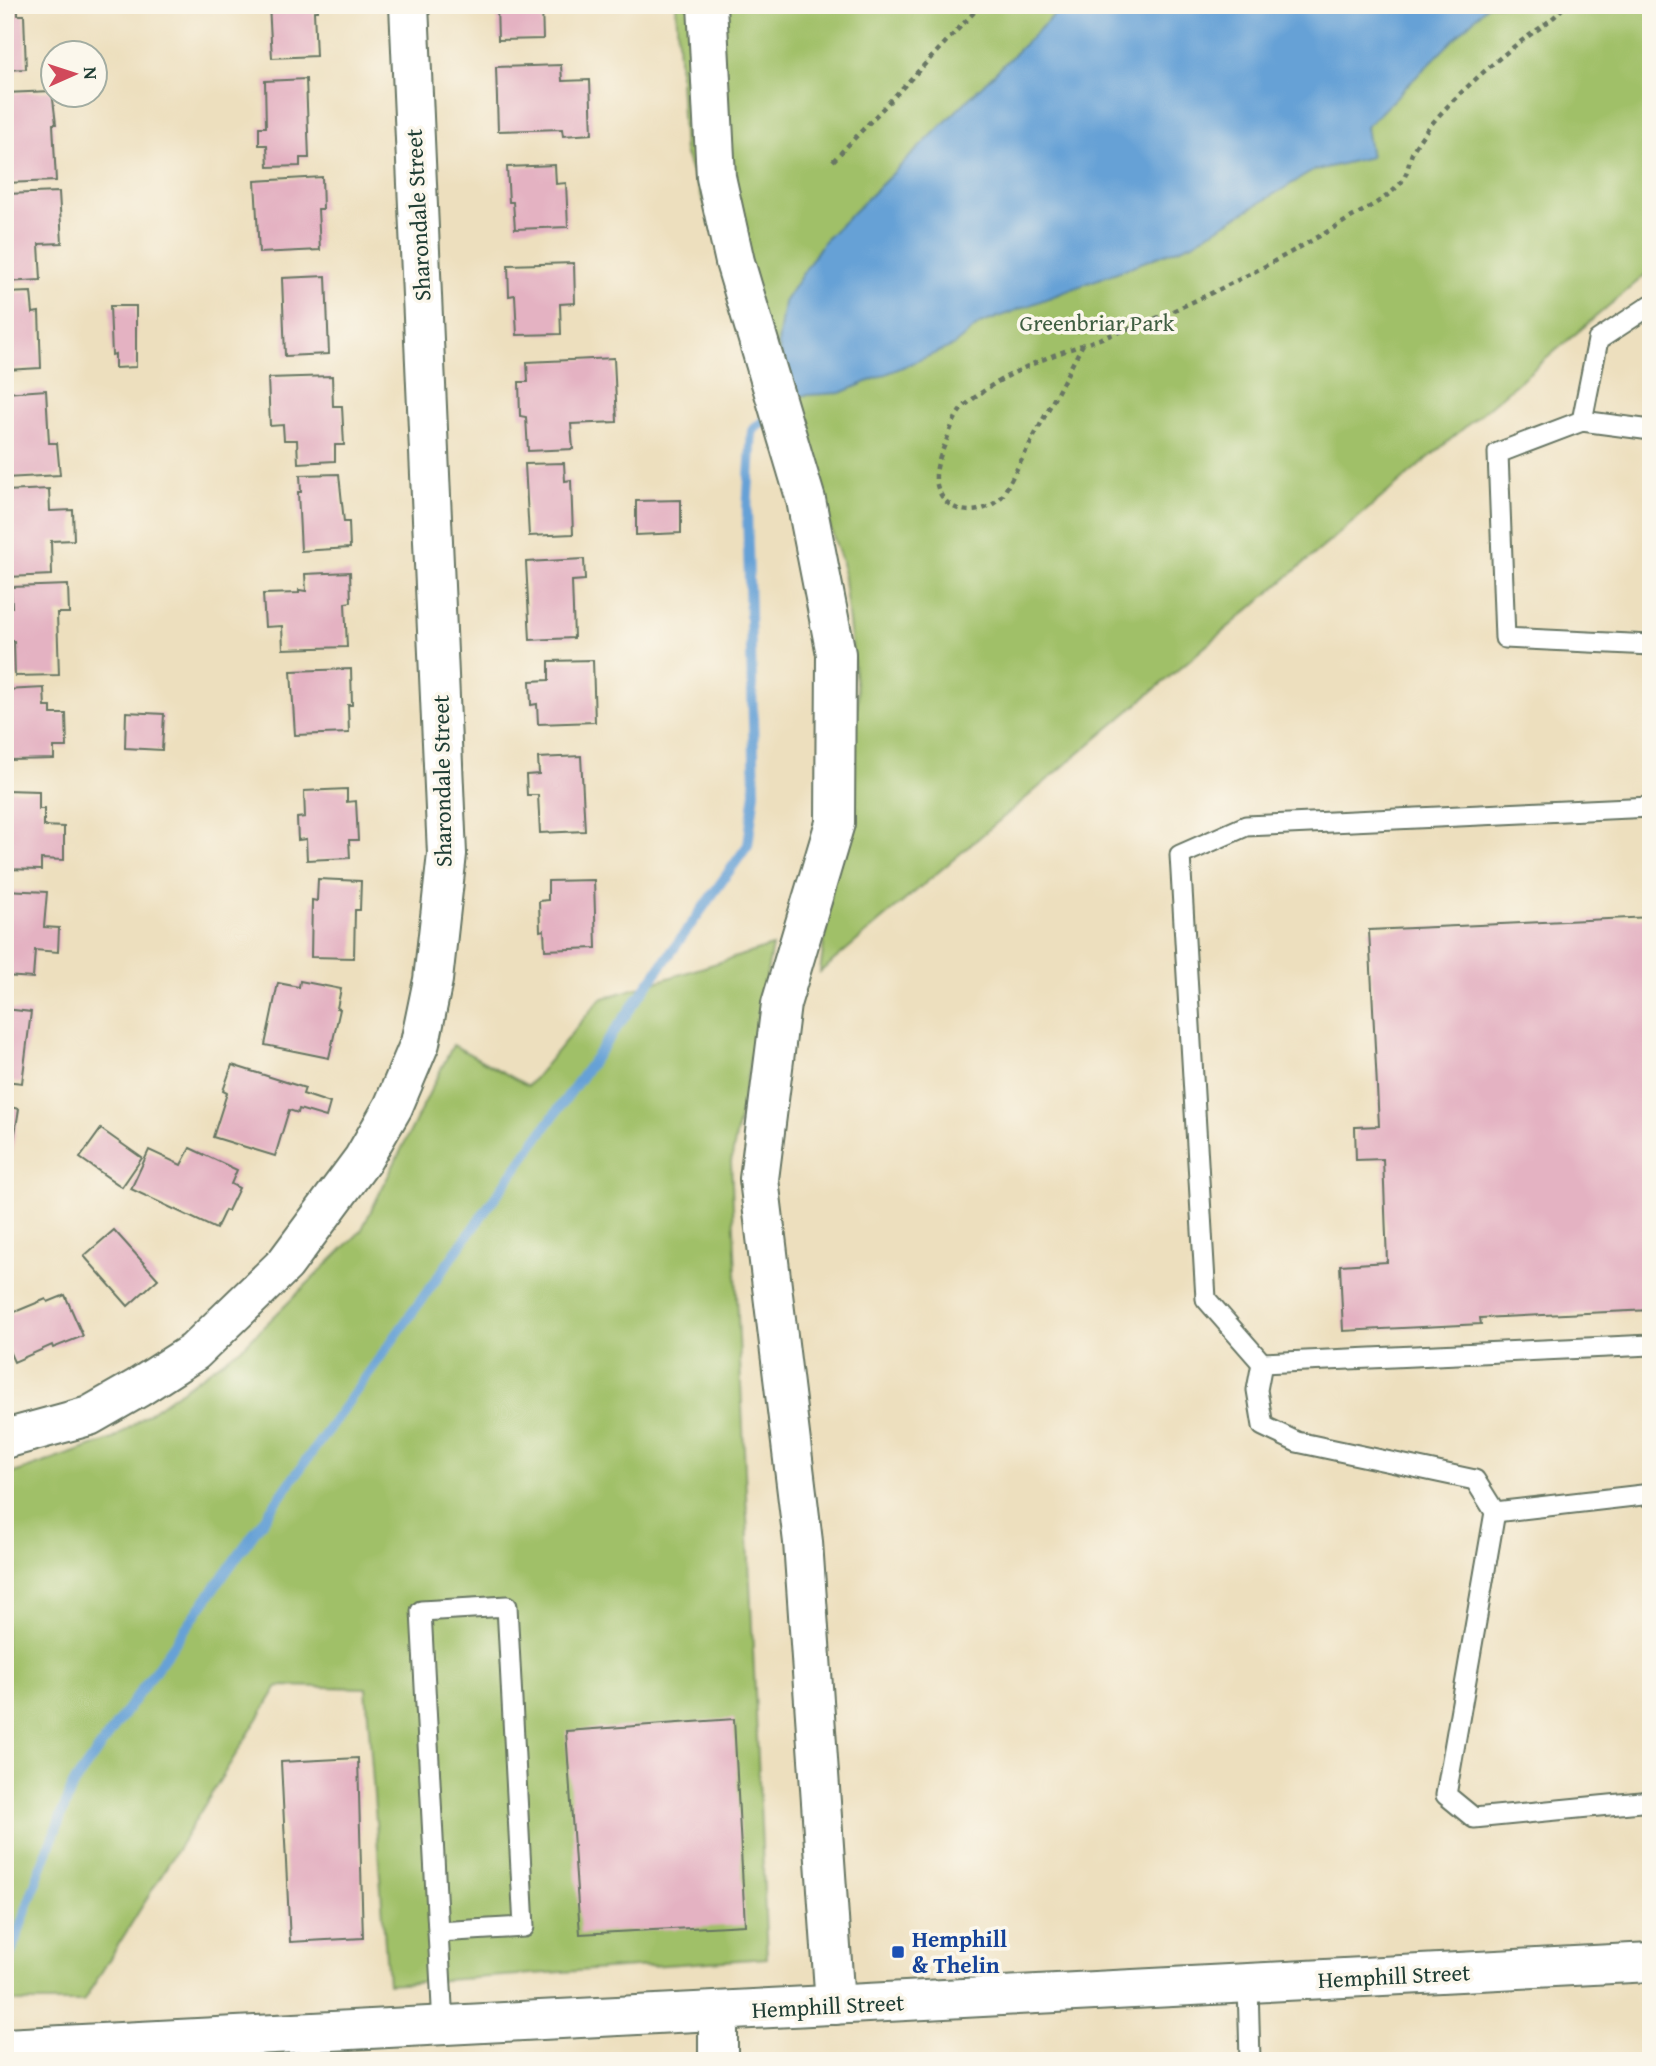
<svg xmlns="http://www.w3.org/2000/svg" width="1656" height="2066" viewBox="0 0 1656 2066" font-family="'Gentium Book Plus',serif">
<style>
.green{fill:#a0c068;stroke:#607e4e;stroke-width:2}
.water{fill:#66a1d6;stroke:#426f85;stroke-width:2}
.lines{fill:none;stroke-linecap:round;stroke-linejoin:round}
.stream{stroke:#66a1d6;stroke-width:10}
.building{fill:#e4b2c2}
.lane-casing{stroke:#677664;stroke-width:23}
.street-casing{stroke:#677664;stroke-width:42}
.secondary-casing{stroke:#677664;stroke-width:42}
.path{stroke:#677664;stroke-width:4.5;stroke-dasharray:5 5;stroke-linecap:butt}
.lane{stroke:#fff;stroke-width:19}
.street{stroke:#fff;stroke-width:38}
.secondary{stroke:#fff;stroke-width:38}
.transit-dot{fill:#1a4fb4;stroke:#fbf7ec;stroke-width:2.5}
.labels{text-anchor:middle;stroke-width:7;stroke-linejoin:round;paint-order:stroke}
.street-label{font-size:23px;fill:#1f3d34;stroke:#fbf7ec}
.park-label{font-size:23px;fill:#3f5e41;stroke:#fbf7ec}
.transit-label{font-size:23px;font-weight:bold;fill:#164399;stroke:#fbf7ec;text-anchor:start}
</style>
<rect width="100%" height="100%" fill="#fbf7ec"/>
<filter id="ink" filterUnits="userSpaceOnUse"><feTurbulence type="fractalNoise" baseFrequency=".0143" numOctaves="2"/><feDisplacementMap in="SourceGraphic" scale="14" xChannelSelector="R" yChannelSelector="G"/><feConvolveMatrix kernelMatrix="1 2 1 2 8 2 1 2 1" color-interpolation-filters="sRGB"/></filter>
<filter id="wash" filterUnits="userSpaceOnUse"><feTurbulence type="fractalNoise" baseFrequency=".00686" numOctaves="4" result="noise"/><feDisplacementMap in="SourceGraphic" scale="28" xChannelSelector="R" yChannelSelector="G"/><feGaussianBlur stdDeviation="1.57" result="paint"/><feColorMatrix in="noise" values="0 0 0 0 0 0 0 0 0 0 0 0 0 0 0 0 0 1.4 0 .05"/><feComposite in="paint" operator="in"/></filter>
<g filter="url(#wash)">
<rect width="100%" height="100%" fill="#eddfbe"/>
<g class="green">
<polygon points="676,5 1651,5 1651,270 820,972 858,700 842,562 806,458 684,152"/>
<polygon points="772,946 731,1162 767,1958 388,1984 366,1688 278,1686 83,2002 5,2002 5,1476 113,1439 245,1345 361,1231 453,1045 528,1086 600,999"/>
</g>
<polygon class="water" points="1064,5 1488,5 1366,127 1371,157 1313,171 1191,244 980,324 953,346 841,393 792,396 778,343 784,302 824,241"/>
<g class="lines">
<polyline class="stream" points="5,1970 39,1873 73,1785 748,845 755,792 747,510 752,431 772,413"/>
</g>
<g id="blocks">
<g class="building">
<polygon points="5,5 18,5 18,15 24,15 26,69 5,70"/>
<polygon points="269,5 318,5 318,11 314,11 316,56 272,58"/>
<polygon points="497,5 542,5 543,39 498,40"/>
<polygon points="561,65 562,81 590,80 592,134 563,136 562,129 498,131 496,67"/>
<polygon points="306,79 309,158 300,158 300,166 268,167 267,145 259,145 259,127 266,127 265,81"/>
<polygon points="52,91 56,124 53,124 56,181 5,183 5,93"/>
<polygon points="555,165 556,184 566,183 568,227 515,229 513,202 509,202 507,167"/>
<polygon points="322,177 323,209 318,209 320,250 259,253 255,181"/>
<polygon points="59,192 62,243 39,244 41,280 5,282 5,194"/>
<polygon points="574,263 575,303 560,304 561,334 517,335 515,295 509,296 508,265"/>
<polygon points="326,276 329,354 285,356 282,278"/>
<polygon points="31,292 33,313 39,312 41,368 5,370 5,293"/>
<polygon points="110,306 136,306 136,367 115,368 115,354 112,355"/>
<polygon points="614,358 617,422 571,424 573,449 528,451 526,417 520,416 519,382 528,382 527,362"/>
<polygon points="332,376 333,406 342,406 344,445 335,445 335,461 298,463 297,440 284,440 283,425 270,426 268,378"/>
<polygon points="46,390 49,443 57,443 60,475 5,478 5,393"/>
<polygon points="564,463 565,481 571,480 573,534 529,536 525,464"/>
<polygon points="339,474 344,522 349,522 350,548 301,551 298,492 301,492 300,475"/>
<polygon points="49,489 50,511 73,510 74,540 51,541 52,575 8,577 5,552 5,491"/>
<polygon points="681,500 681,533 636,535 636,501"/>
<polygon points="584,559 585,580 572,581 574,638 530,640 526,562"/>
<polygon points="350,572 351,602 345,603 347,647 283,649 282,626 265,627 263,594 299,593 299,590 306,591 305,574"/>
<polygon points="68,585 69,613 57,613 59,675 15,676 14,641 8,641 6,607 12,607 11,587"/>
<polygon points="593,660 595,722 538,724 537,704 531,705 530,681 549,680 549,661"/>
<polygon points="351,669 352,705 348,705 349,733 295,735 291,671"/>
<polygon points="44,688 45,707 51,707 51,714 66,714 67,747 54,747 54,759 9,760 5,690"/>
<polygon points="126,712 164,714 162,750 125,748"/>
<polygon points="581,756 585,831 540,833 538,795 527,795 526,775 539,774 538,758"/>
<polygon points="347,789 347,802 356,801 358,840 349,840 350,858 307,860 306,839 298,840 297,818 305,817 304,791"/>
<polygon points="5,790 39,791 39,809 44,809 44,826 64,827 64,860 41,859 41,870 5,869"/>
<polygon points="318,879 361,881 360,910 355,910 354,958 311,957 312,900 317,901"/>
<polygon points="594,880 596,948 545,950 544,930 540,931 539,901 548,900 548,881"/>
<polygon points="5,890 47,892 44,927 59,928 58,952 35,950 33,978 5,976"/>
<polygon points="1651,917 1651,1310 1480,1318 1481,1324 1343,1331 1340,1265 1387,1262 1383,1159 1356,1160 1355,1127 1379,1126 1369,930"/>
<polygon points="300,981 341,989 337,1008 340,1009 329,1058 265,1045 278,983 299,987"/>
<polygon points="5,1009 31,1012 22,1083 5,1081"/>
<polygon points="232,1065 305,1088 303,1094 330,1103 326,1117 299,1109 298,1113 289,1110 275,1156 213,1137 227,1093 223,1091"/>
<polygon points="5,1106 19,1109 7,1182 5,1182"/>
<polygon points="101,1129 142,1158 122,1187 80,1158"/>
<polygon points="190,1148 237,1170 231,1184 239,1188 228,1211 225,1210 216,1229 131,1189 149,1150 181,1165"/>
<polygon points="114,1230 158,1279 128,1306 84,1256"/>
<polygon points="65,1295 83,1336 53,1348 52,1345 14,1362 5,1342 5,1316 46,1299 48,1302"/>
<polygon points="734,1719 745,1925 580,1934 566,1731"/>
<polygon points="358,1758 363,1938 290,1942 281,1762"/>
</g>
</g>
</g>
<g filter="url(#ink)">
<use href="#blocks" fill-opacity="0" stroke="#677664" stroke-width="2"/>
<g class="lines">
<g class="lane-casing">
<g id="lane">
<polyline points="1582,421 1598,340 1651,305"/>
<polyline points="1651,430 1582,421 1498,453 1505,638 1651,645"/>
<polyline points="1651,807 1246,826 1180,855 1206,1299 1262,1363 1651,1345"/>
<polyline points="1262,1363 1257,1390 1263,1426 1297,1442 1475,1480 1495,1512 1446,1795 1474,1818 1651,1801"/>
<polyline points="1495,1512 1651,1494"/>
<polyline points="438,1932 421,1611 507,1606 524,1927 438,1932 443,2025"/>
<polyline points="1248,1984 1250,2061"/>
</g>
</g>
<g class="street-casing">
<g id="street">
<polyline points="707,5 716,177 735,262 806,500 836,654 835,823 781,1004 759,1179 803,1542 835,2005"/>
<polyline points="5,1439 89,1416 138,1388 194,1352 285,1264 363,1159 393,1107 420,1043 433,980 447,854 409,5"/>
<polyline points="718,2061 718,2011"/>
</g>
</g>
<g class="secondary-casing">
<polyline id="secondary" points="5,2048 1651,1962"/>
</g>
<g class="path">
<polyline points="833,161 981,5"/>
<path d="M 1083,344 L 1003,495 C 982,520 941,516 936,480 C 935,466 942,452 947,439 C 952,426 956,412 968,403 C 1021,358 1091,345 1154,319 C 1222,290 1289,255 1352,217 C 1366,209 1393,195 1403,180 C 1408,172 1409,160 1413,151 C 1422,132 1449,104 1464,90 C 1482,73 1500,57 1520,42 C 1536,30 1553,21 1565,5"/>
</g>
<use href="#lane" class="lane"/>
<use href="#street" class="street"/>
<use href="#secondary" class="secondary"/>
</g>
</g>
<rect class="transit-dot" x="891" y="1945" width="14" height="14" rx="3.5"/>
<g class="labels">
<g class="street-label">
<text transform="translate(418 215) rotate(-93)" y="8">Sharondale Street</text>
<text transform="translate(442 781) rotate(-91)" y="8">Sharondale Street</text>
<text transform="translate(1394 1976) rotate(-3)" y="8">Hemphill Street</text>
<text transform="translate(828 2006) rotate(-3)" y="8">Hemphill Street</text>
</g>
<g class="park-label">
<text x="1097" y="331">Greenbriar Park</text>
</g>
<g class="transit-label">
<text x="912" y="1947">Hemphill<tspan x="912" dy="26">&amp; Thelin</tspan></text>
</g>
</g>
<rect width="1656" height="2066" fill="none" stroke="#fbf7ec" stroke-width="28"/>
<g transform="translate(74 74) rotate(87)"><circle r="33" fill="#fbf7ec" stroke="#a3ada2" stroke-width="2"/>
<path d="M0-5L12 26L0 18L-12 26Z" fill="#d1495b"/>
<text y="-10" font-size="19" font-weight="bold" text-anchor="middle" fill="#1f3d34">N</text>
</g>
</svg>
